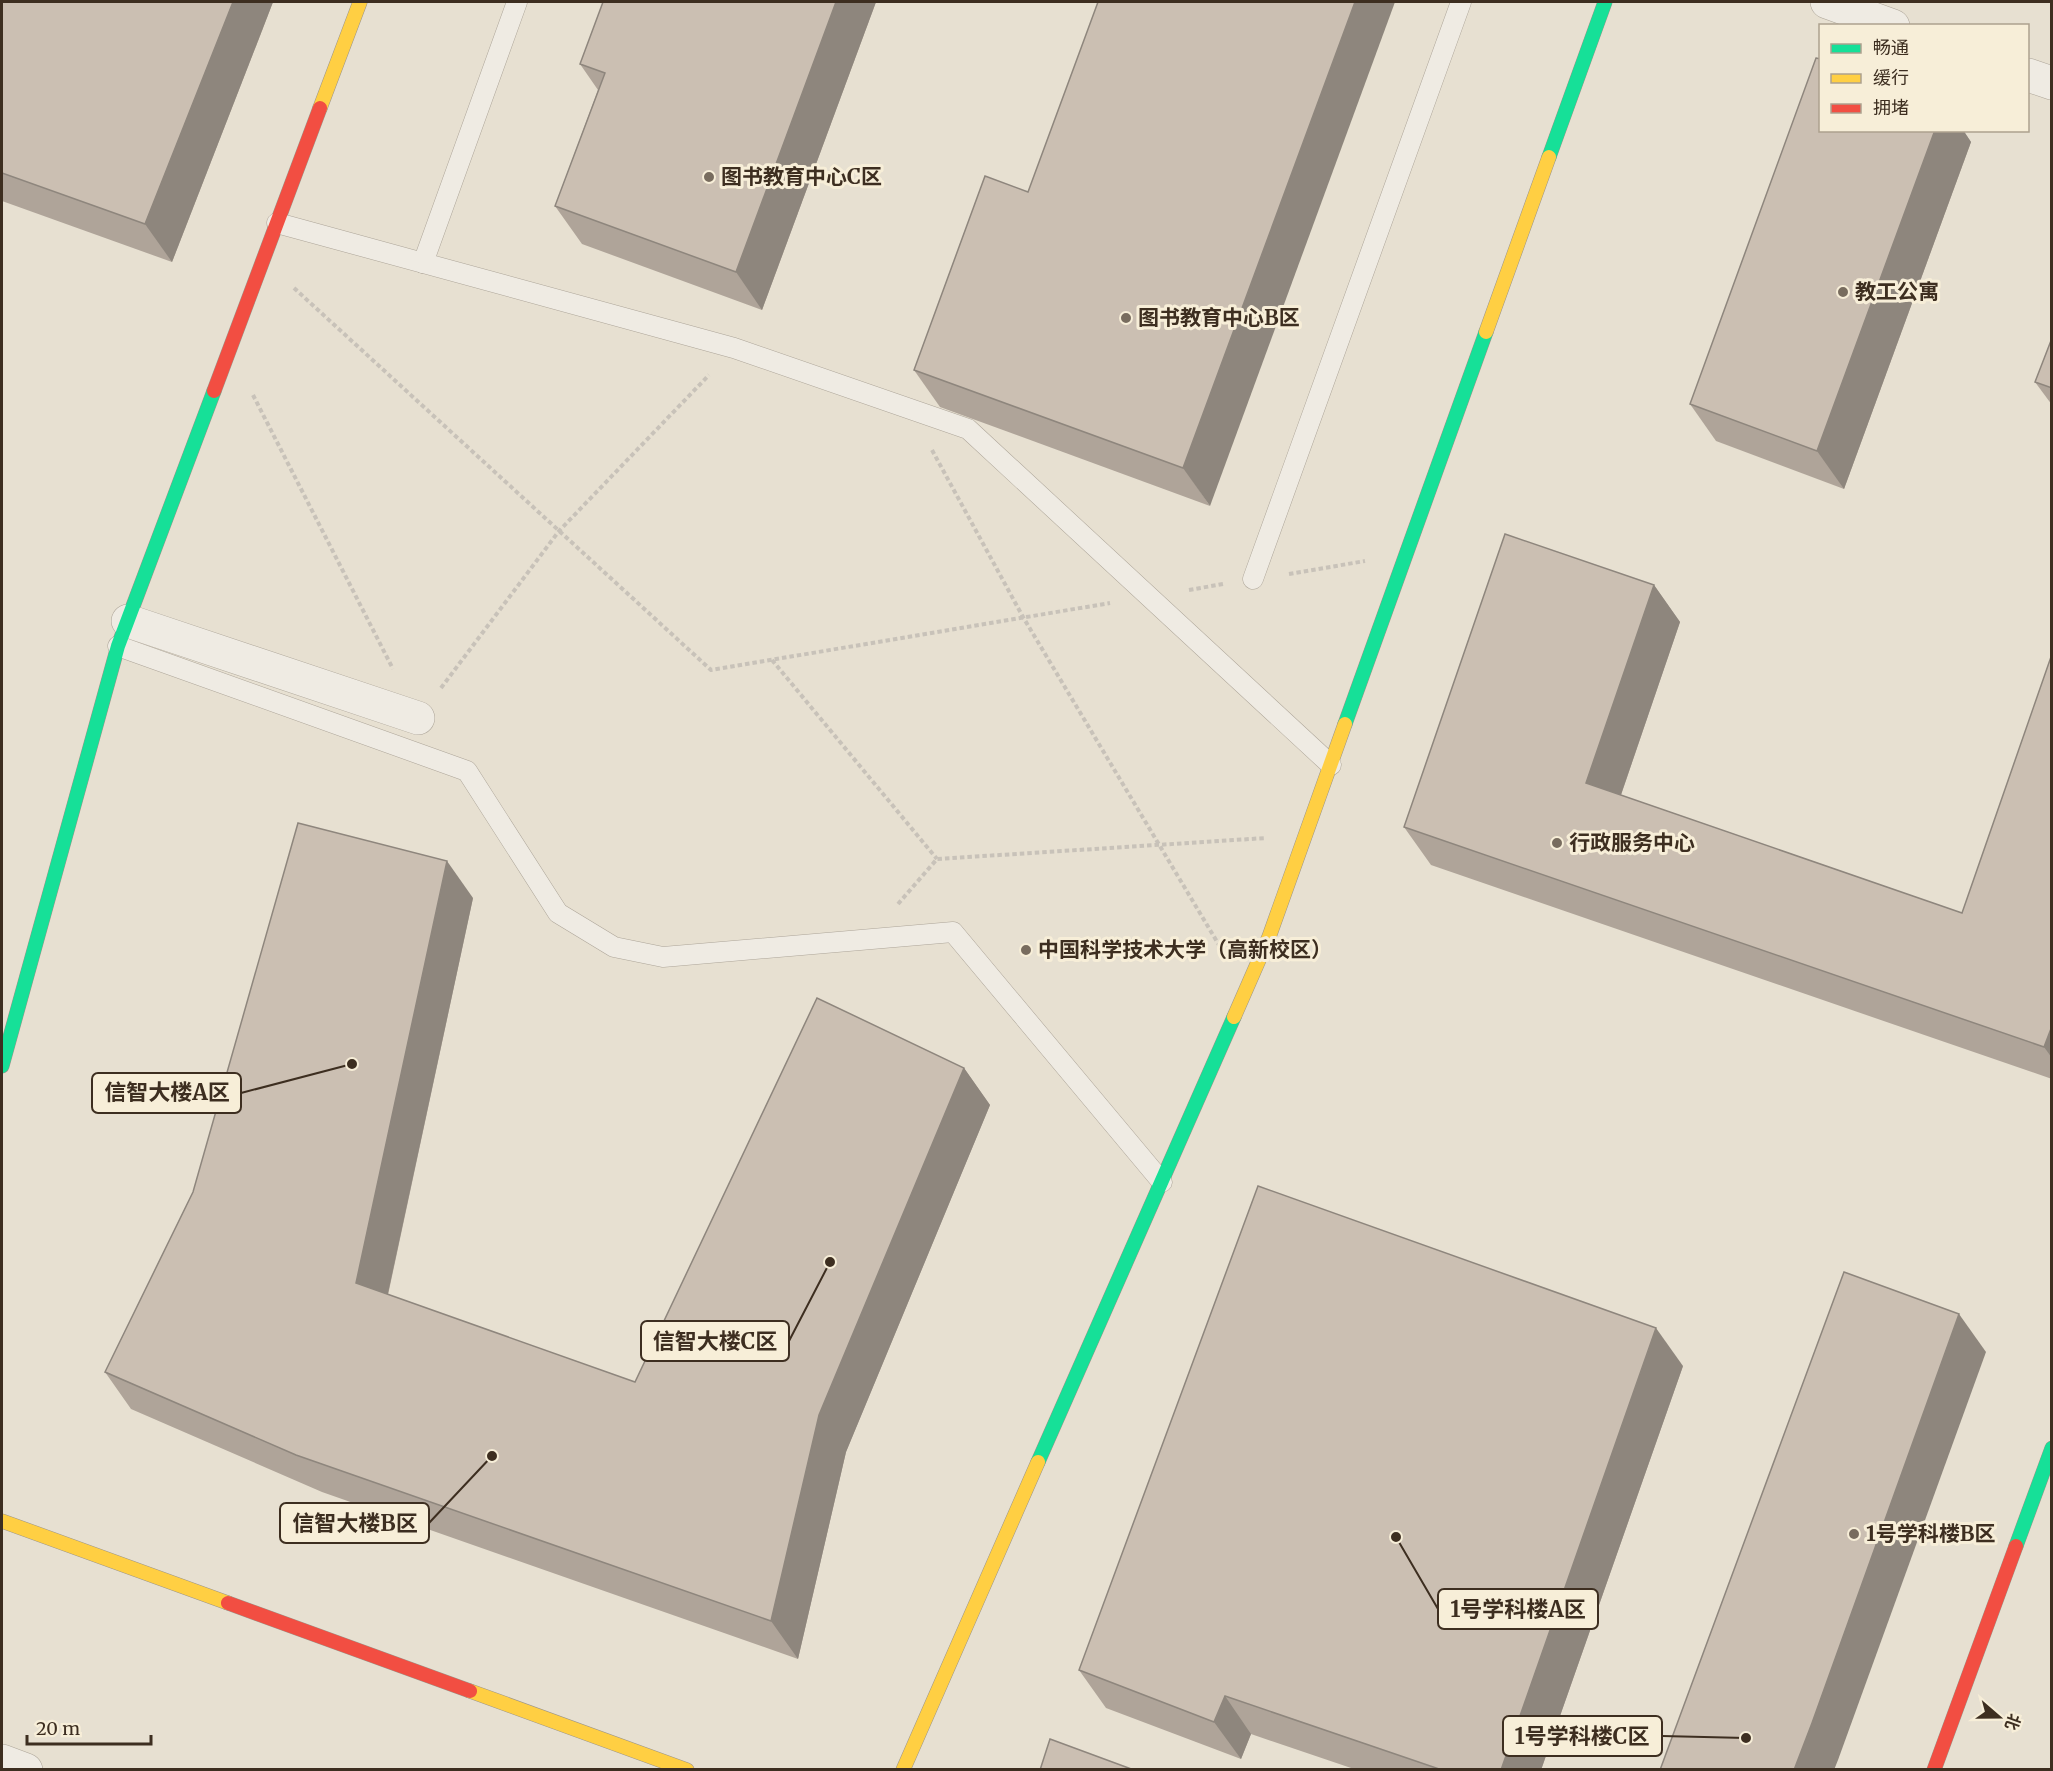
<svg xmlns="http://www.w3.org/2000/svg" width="2053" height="1771" viewBox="0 0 2053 1771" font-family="Merriweather,'Noto Sans SC',serif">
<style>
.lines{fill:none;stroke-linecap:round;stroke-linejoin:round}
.lane-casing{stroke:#ada599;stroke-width:21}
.street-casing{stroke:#ada599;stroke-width:34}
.fast-casing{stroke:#9c958a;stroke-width:15}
.slow-casing{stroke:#9c958a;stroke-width:15}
.jam-casing{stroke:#9c958a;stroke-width:15}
.path{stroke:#c8c2b9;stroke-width:4;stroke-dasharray:4.5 3;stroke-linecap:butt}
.lane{stroke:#efebe3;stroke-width:20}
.street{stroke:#efebe3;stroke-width:33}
.fast{stroke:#16e098;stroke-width:14}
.slow{stroke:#ffcf43;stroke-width:14}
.jam{stroke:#f24e42;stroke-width:14}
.wall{fill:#afa499}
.shaded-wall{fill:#8e867d}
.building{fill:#cbbfb2;stroke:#8e867d;stroke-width:1.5}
.poi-dot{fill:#786c5e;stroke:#f7eed8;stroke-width:2}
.labels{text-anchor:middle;stroke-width:6;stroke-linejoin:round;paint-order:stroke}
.poi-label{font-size:21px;font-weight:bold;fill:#3d2e20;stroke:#f7eed8;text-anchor:start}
.leader{fill:none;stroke:#3d2e20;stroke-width:2}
.callout-dot{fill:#3d2e20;stroke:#f7eed8;stroke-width:2}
.callout{fill:#f7eed8;stroke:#3d2e20;stroke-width:2}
.callout-label{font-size:22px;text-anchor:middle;font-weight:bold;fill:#3d2e20}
</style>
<rect width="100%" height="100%" fill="#e7e0d1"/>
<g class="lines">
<g class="lane-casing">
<g id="lane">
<polyline points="277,223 734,348 968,429 1331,765"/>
<polyline points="423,263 517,2"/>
<polyline points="1253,579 1461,2"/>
<polyline points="118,646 467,771 558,913 614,947 663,957 953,932 1162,1182"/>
</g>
</g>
<g class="street-casing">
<g id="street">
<polyline points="1827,2 1893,26"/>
<polyline points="2028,75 2052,83"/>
<polyline points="128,621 418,718"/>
<polyline points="2,1761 26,1770"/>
</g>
</g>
<g class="fast-casing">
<g id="fast">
<polyline points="1549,157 1605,2"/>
<polyline points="1345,724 1486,332"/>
<polyline points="2,1066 118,646 214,391"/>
<polyline points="1038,1462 1234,1017"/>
<polyline points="2016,1546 2052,1448"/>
</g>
</g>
<g class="slow-casing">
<g id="slow">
<polyline points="320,108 360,2"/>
<polyline points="1486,332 1549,157"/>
<polyline points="1234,1017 1269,937 1345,724"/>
<polyline points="2,1521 228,1603"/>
<polyline points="470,1691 687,1770"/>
<polyline points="903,1770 1038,1462"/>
</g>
</g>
<g class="jam-casing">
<g id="jam">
<polyline points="214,391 320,108"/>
<polyline points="228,1603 470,1691"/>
<polyline points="1934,1770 2016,1546"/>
</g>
</g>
<g class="path">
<polyline points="294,288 711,670 1110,603"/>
<polyline points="253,395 393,669"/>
<polyline points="932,450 1023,617 1222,950"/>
<polyline points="1289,574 1365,561"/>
<polyline points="1189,590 1223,584"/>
<polyline points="772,660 937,859"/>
<polyline points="441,688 559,531 709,375"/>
<polyline points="898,904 937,859 1266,838"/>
</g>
<use href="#lane" class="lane"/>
<use href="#street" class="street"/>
<use href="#fast" class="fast"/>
<use href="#slow" class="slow"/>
<use href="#jam" class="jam"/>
</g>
<g class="wall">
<polygon points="2,2 273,2 263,28 172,262 2,201"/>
<polygon points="603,2 876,2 762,310 582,244 555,206 598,90 580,64"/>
<polygon points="1821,130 1963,130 1971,142 1844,489 1716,441 1690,404"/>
<polygon points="985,176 1210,506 940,407 914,370"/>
<polygon points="2052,338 2052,405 2035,382"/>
<polygon points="1654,585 1680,622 1621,795 1962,913 2052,654 2052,1079 1431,865 1404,827"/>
<polygon points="473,898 388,1295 635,1382 964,1068 990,1105 846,1452 798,1659 322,1492 131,1409 105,1372 193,1192"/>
<polygon points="1683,1366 1541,1770 1357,1770 1251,1734 1241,1759 1106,1708 1079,1670"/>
</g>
<g class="shaded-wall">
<polygon points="233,2 273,2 263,28 172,262 145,224"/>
<polygon points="836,2 876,2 762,310 736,272"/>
<polygon points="1355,2 1395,2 1210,506 1183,468"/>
<polygon points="1935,130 1963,130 1971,142 1844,489 1817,451"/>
<polygon points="1654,585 1680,622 1612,821 1586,783"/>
<polygon points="447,861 473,898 382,1321 356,1283"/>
<polygon points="2052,1026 2052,1058 2044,1047"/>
<polygon points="964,1068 990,1105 846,1452 798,1659 771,1621 819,1415"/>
<polygon points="1959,1314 1986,1352 1838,1760 1834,1770 1794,1770"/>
<polygon points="1656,1328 1683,1366 1541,1770 1501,1770"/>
<polygon points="1225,1696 1251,1734 1241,1759 1214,1722"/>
</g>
<g class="building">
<polygon points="2,2 233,2 145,224 2,173"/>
<polygon points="603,2 836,2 736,272 555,206 605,73 580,64"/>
<polygon points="1098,2 1355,2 1183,468 914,370 985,176 1028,192"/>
<polygon points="1816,58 1821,59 1821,130 1935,130 1817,451 1690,404"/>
<polygon points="2052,338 2052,388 2035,382"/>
<polygon points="1505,534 1654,585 1586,783 1962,913 2052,654 2052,1026 2044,1047 1404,827"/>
<polygon points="298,823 447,861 356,1283 635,1382 817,998 964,1068 819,1415 771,1621 296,1455 105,1372 193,1192"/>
<polygon points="1258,1186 1656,1328 1501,1770 1442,1770 1225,1696 1214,1722 1079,1670"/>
<polygon points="1844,1272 1959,1314 1812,1723 1794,1770 1660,1770"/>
<polygon points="1050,1739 1134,1770 1040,1770"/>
</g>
<g class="poi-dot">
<circle cx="709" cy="177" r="6"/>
<circle cx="1843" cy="292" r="6"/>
<circle cx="1126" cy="318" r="6"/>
<circle cx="1557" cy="843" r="6"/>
<circle cx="1026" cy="950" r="6"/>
<circle cx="1854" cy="1534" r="6"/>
</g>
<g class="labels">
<g class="poi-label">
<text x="721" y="184">图书教育中心C区</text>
<text x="1855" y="299">教工公寓</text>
<text x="1138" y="325">图书教育中心B区</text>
<text x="1569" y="850">行政服务中心</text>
<text x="1038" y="957">中国科学技术大学（高新校区）</text>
<text x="1866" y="1541">1号学科楼B区</text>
</g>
</g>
<path class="leader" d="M352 1064L241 1093M830 1262L789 1341M492 1456L429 1523M1396 1537L1438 1609M1746 1738L1662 1736"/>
<g class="callout-dot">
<circle cx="352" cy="1064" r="6"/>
<circle cx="830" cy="1262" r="6"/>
<circle cx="492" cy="1456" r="6"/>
<circle cx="1396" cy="1537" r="6"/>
<circle cx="1746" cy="1738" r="6"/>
</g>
<g class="callout">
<rect x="92" y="1073" width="149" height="40" rx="6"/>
<rect x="641" y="1321" width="148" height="40" rx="6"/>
<rect x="280" y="1503" width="149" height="40" rx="6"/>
<rect x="1438" y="1589" width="160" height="40" rx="6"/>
<rect x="1503" y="1716" width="159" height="40" rx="6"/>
</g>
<g class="callout-label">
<text x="167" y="1100">信智大楼A区</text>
<text x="715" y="1349">信智大楼C区</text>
<text x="355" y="1531">信智大楼B区</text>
<text x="1518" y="1617">1号学科楼A区</text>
<text x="1582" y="1744">1号学科楼C区</text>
</g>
<rect width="2053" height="1771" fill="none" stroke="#3d2e20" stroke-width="6"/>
<rect x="1819" y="24" width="210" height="108" fill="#f7eed8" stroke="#ada18e" stroke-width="1.5"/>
<rect x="1831" y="44" width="30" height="9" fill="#16e098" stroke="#ada18e" stroke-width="1.5"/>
<text x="1873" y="54" font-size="18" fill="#3d2e20">畅通</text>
<rect x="1831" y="74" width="30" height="9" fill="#ffcf43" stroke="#ada18e" stroke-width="1.5"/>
<text x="1873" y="84" font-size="18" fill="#3d2e20">缓行</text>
<rect x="1831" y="104" width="30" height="9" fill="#f24e42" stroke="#ada18e" stroke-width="1.5"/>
<text x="1873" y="114" font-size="18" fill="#3d2e20">拥堵</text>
<g transform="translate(1999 1717) rotate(110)" stroke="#f7eed8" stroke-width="4.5" paint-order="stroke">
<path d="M0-4.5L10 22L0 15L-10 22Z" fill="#3d2e20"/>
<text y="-9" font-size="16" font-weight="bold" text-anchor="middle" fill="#3d2e20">北</text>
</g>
<path d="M27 1735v9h124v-9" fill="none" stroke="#3d2e20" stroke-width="3"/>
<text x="36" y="1735" font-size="18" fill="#3d2e20" stroke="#f7eed8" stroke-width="4.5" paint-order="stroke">20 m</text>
</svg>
